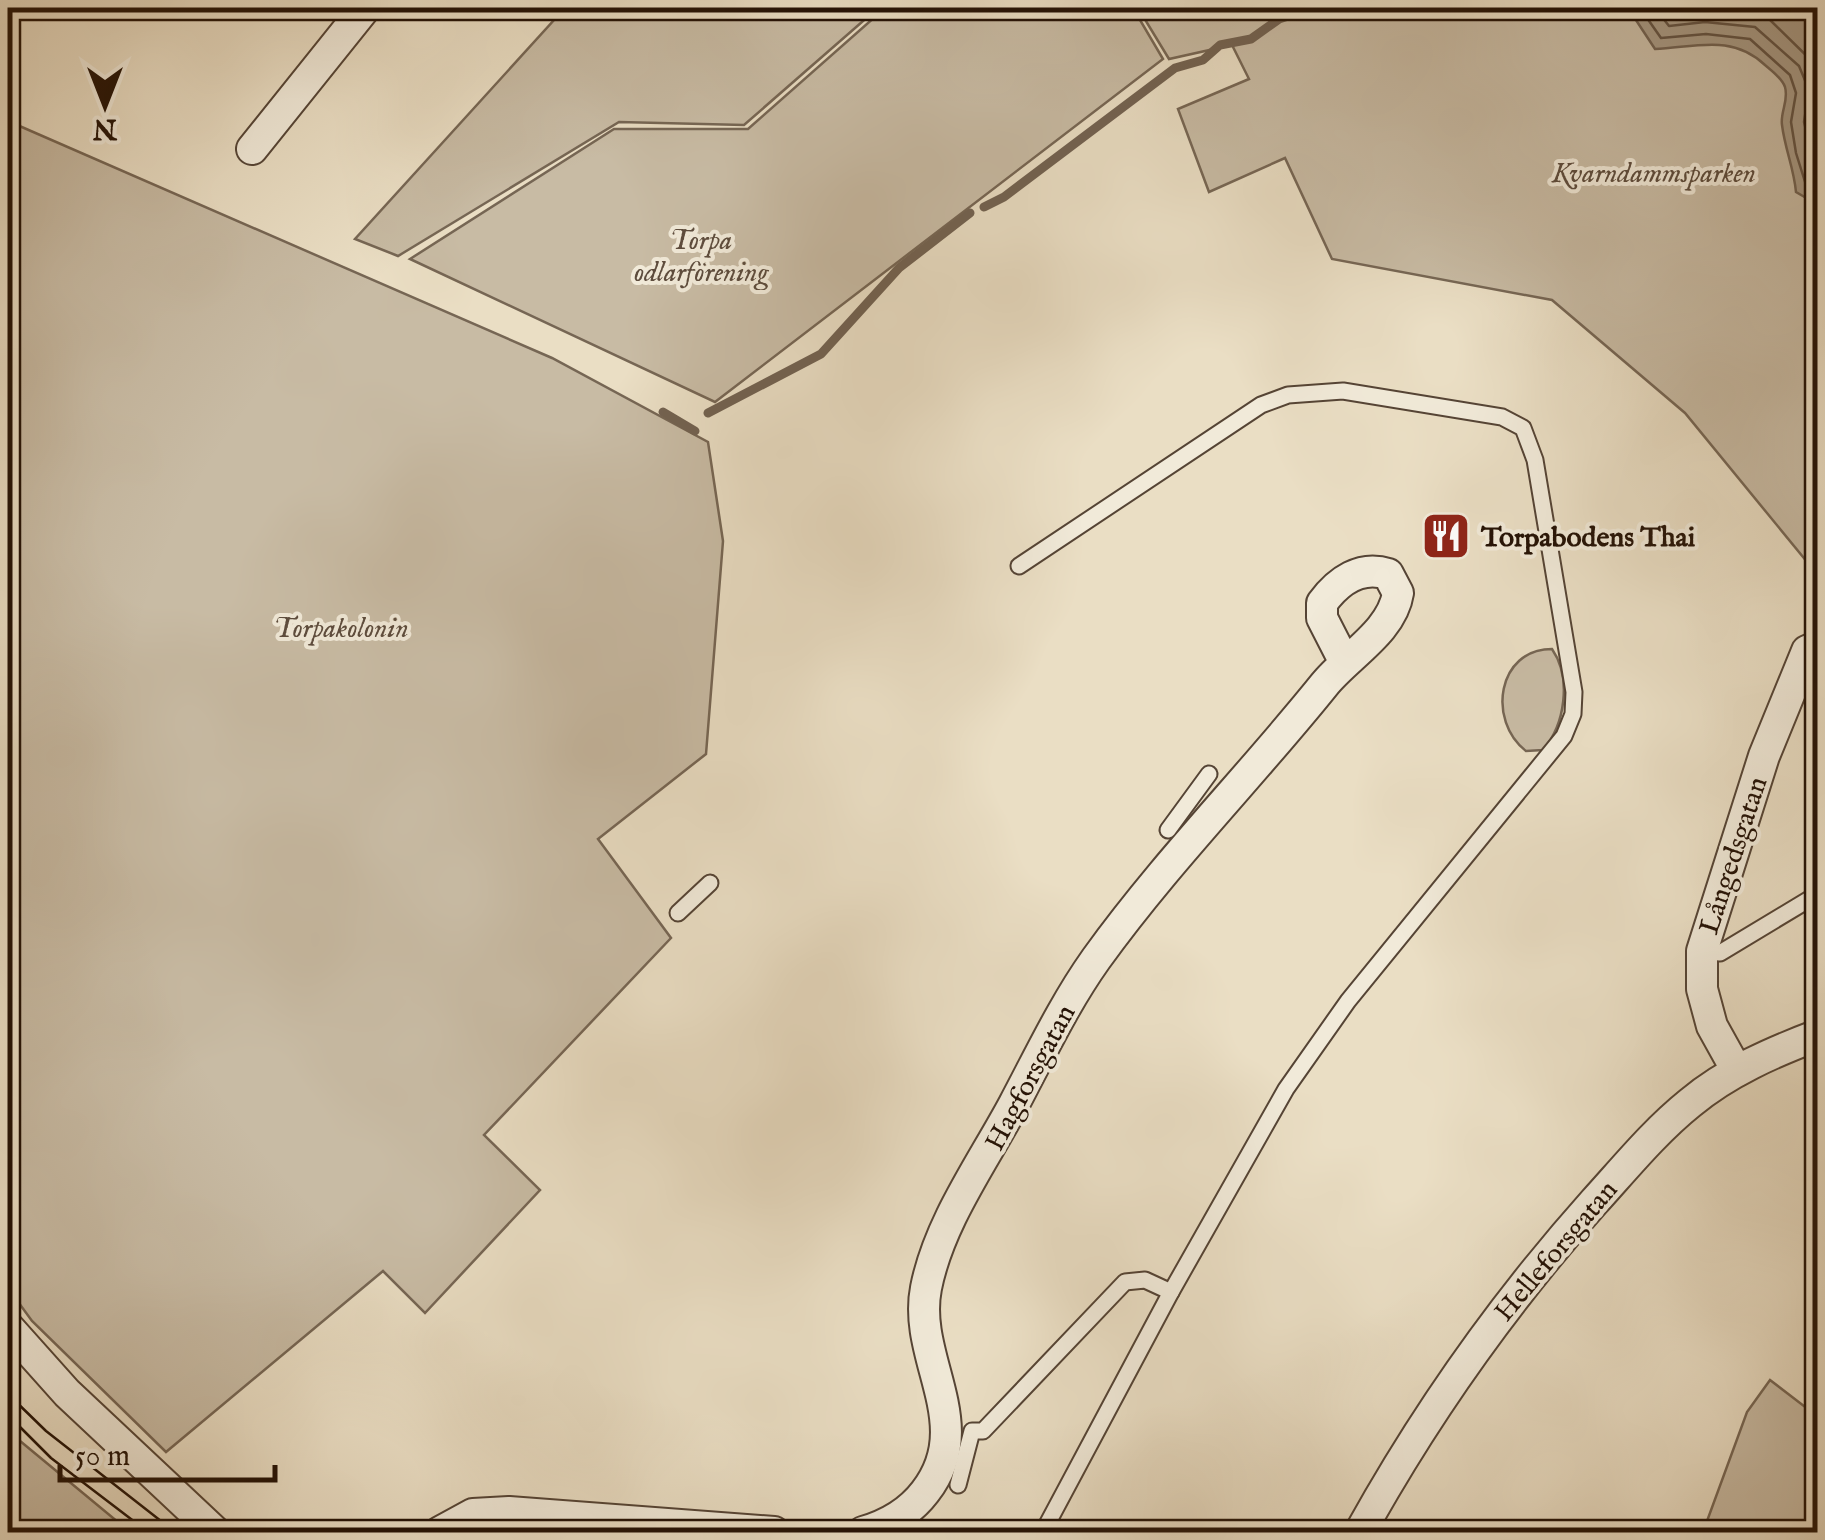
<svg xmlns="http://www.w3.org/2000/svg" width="1825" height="1540" viewBox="0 0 1825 1540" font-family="'IM FELL English',serif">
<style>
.green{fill:#c8bba4;stroke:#766654;stroke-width:2.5}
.water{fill:#a69883;stroke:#726251;stroke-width:2.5}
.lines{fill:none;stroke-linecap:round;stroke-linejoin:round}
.shore{stroke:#645444;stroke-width:2.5}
.stream{stroke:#726251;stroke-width:9}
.service-casing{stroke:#554435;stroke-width:19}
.minor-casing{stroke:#554435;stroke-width:34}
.service{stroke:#f1ead9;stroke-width:15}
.minor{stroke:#f1ead9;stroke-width:30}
.tram{stroke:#231105;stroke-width:2.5}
.labels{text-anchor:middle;stroke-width:8;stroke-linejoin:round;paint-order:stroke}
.park-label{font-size:28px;font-style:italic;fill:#5d4c3d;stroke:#f1ead9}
.poi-label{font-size:28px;font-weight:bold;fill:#231105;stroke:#f1ead9;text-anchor:start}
.street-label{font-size:28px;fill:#231105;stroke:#f1ead9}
</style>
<rect width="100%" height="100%" fill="#eadec4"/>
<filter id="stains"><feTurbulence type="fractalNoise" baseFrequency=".002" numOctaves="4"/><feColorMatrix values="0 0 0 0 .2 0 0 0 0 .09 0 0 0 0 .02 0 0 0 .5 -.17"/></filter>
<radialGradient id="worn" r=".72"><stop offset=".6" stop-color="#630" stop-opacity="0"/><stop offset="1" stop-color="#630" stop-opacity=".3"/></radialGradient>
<g class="green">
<polygon points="565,8 878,8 744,125 619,122 398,256 355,239"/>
<polygon points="885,8 1133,8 1163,59 715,402 410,259 614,129 748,129"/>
<polygon points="1138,8 1817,8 1817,574 1685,413 1552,300 1332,259 1285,158 1209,192 1178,109 1249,79 1232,45 1169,59"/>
<polygon points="8,121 552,358 708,442 723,541 706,754 598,839 671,938 484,1135 540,1190 425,1313 383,1271 166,1452 32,1321 8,1288"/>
<path d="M 1552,649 C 1572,678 1565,725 1543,750 L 1526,751 C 1487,721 1497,649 1552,649 Z"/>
<polygon points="1770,1380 1817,1416 1817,1532 1703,1532 1747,1412"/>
<polygon points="8,1431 130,1532 24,1532 8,1527"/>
</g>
<path class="water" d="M 1628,8 L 1817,8 L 1817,219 L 1810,212 L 1808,199 L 1796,192 C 1794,169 1785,149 1782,125 C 1780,112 1789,101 1785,87 C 1782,78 1772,71 1765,65 C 1732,34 1697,47 1655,49 Z"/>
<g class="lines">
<g class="shore">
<polyline points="1640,8 1661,38 1706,34 1750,39 1790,75 1796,93 1791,122 1796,153 1806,185 1818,196"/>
<polyline points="1655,8 1669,26 1705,22 1755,27 1799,66 1809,90 1804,122 1818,178"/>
<polyline points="1716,8 1766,16 1818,67"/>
</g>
<g class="stream">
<polyline points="984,207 1004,197 1175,68 1203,60 1220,45 1251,39 1279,19 1312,8"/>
<polyline points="663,412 695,431"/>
<polyline points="708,413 821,354 899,268 970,213"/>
</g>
<g class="service-casing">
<g id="service">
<polyline points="1019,566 1261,405 1288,395 1343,391 1502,417 1523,428 1535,460 1574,692 1573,714 1564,736 1348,1001 1286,1089 1171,1292"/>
<polyline points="1168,830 1209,774"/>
<polyline points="678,913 710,883"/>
<polyline points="1702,951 1720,953 1818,894"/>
<polyline points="958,1485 972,1431 983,1431 1125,1282 1145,1280 1171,1292 1043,1532"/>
</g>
</g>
<g class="minor-casing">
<g id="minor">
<polyline points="252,149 365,8"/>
<polyline points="1737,1071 1712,1026 1702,989 1702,951 1764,756 1807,651 1818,646"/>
<polyline points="8,1327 67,1393 215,1532"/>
<polyline points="440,1532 473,1514 509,1512 774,1532"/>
<path d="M 863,1532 C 887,1525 909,1513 925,1492 C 978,1424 912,1359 926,1288 C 939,1222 983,1162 1014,1104 C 1040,1055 1064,1004 1096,959 C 1165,863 1250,777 1324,685 C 1347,656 1392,632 1398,593 L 1388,574 C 1361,565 1338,581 1322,603 L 1322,618 L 1344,661"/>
<path d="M 1360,1532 C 1426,1413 1503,1304 1594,1202 C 1625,1168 1654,1132 1690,1103 C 1727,1072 1773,1052 1818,1035"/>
</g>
</g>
<use href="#service" class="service"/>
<use href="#minor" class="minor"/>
<g class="tram">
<polyline points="8,1394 46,1431 175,1532"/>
<polyline points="8,1415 51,1458 148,1532"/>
</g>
</g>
<defs>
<g id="restaurant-square" transform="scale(2.5)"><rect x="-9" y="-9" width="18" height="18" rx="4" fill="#8f2418" stroke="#f1ead9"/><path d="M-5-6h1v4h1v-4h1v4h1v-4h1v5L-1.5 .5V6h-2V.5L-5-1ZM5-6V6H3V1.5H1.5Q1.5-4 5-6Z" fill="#fff"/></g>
</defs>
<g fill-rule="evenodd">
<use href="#restaurant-square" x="1446" y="536"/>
</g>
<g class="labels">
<g class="park-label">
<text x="1654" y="182">Kvarndammsparken</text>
<text x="701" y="249">Torpa<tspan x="701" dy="32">odlarförening</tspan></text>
<text x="341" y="637">Torpakolonin</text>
</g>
<g class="poi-label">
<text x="1481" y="546">Torpabodens Thai</text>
</g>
<g class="street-label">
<text transform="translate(1732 855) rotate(-72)" y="10">Långedsgatan</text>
<text transform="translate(1029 1077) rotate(-62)" y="10">Hagforsgatan</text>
<text transform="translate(1555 1250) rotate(-50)" y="10">Helleforsgatan</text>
</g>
</g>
<rect width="1825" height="1540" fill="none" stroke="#eadec4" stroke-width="40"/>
<rect x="10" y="10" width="1805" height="1520" fill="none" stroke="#231105" stroke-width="5"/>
<rect x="20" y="20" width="1785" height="1500" fill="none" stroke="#231105" stroke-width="2.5"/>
<g transform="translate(105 105) rotate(180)" stroke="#f1ead9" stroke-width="8" paint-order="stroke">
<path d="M0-8L18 38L0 25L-18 38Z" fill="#231105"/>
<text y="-15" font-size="28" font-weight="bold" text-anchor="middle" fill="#231105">N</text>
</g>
<path d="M60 1465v15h215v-15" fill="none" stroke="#231105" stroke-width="5"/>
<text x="75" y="1465" font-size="30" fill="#231105" stroke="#f1ead9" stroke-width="8" paint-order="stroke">50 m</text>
<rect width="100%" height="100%" filter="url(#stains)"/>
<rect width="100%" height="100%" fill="url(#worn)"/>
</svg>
